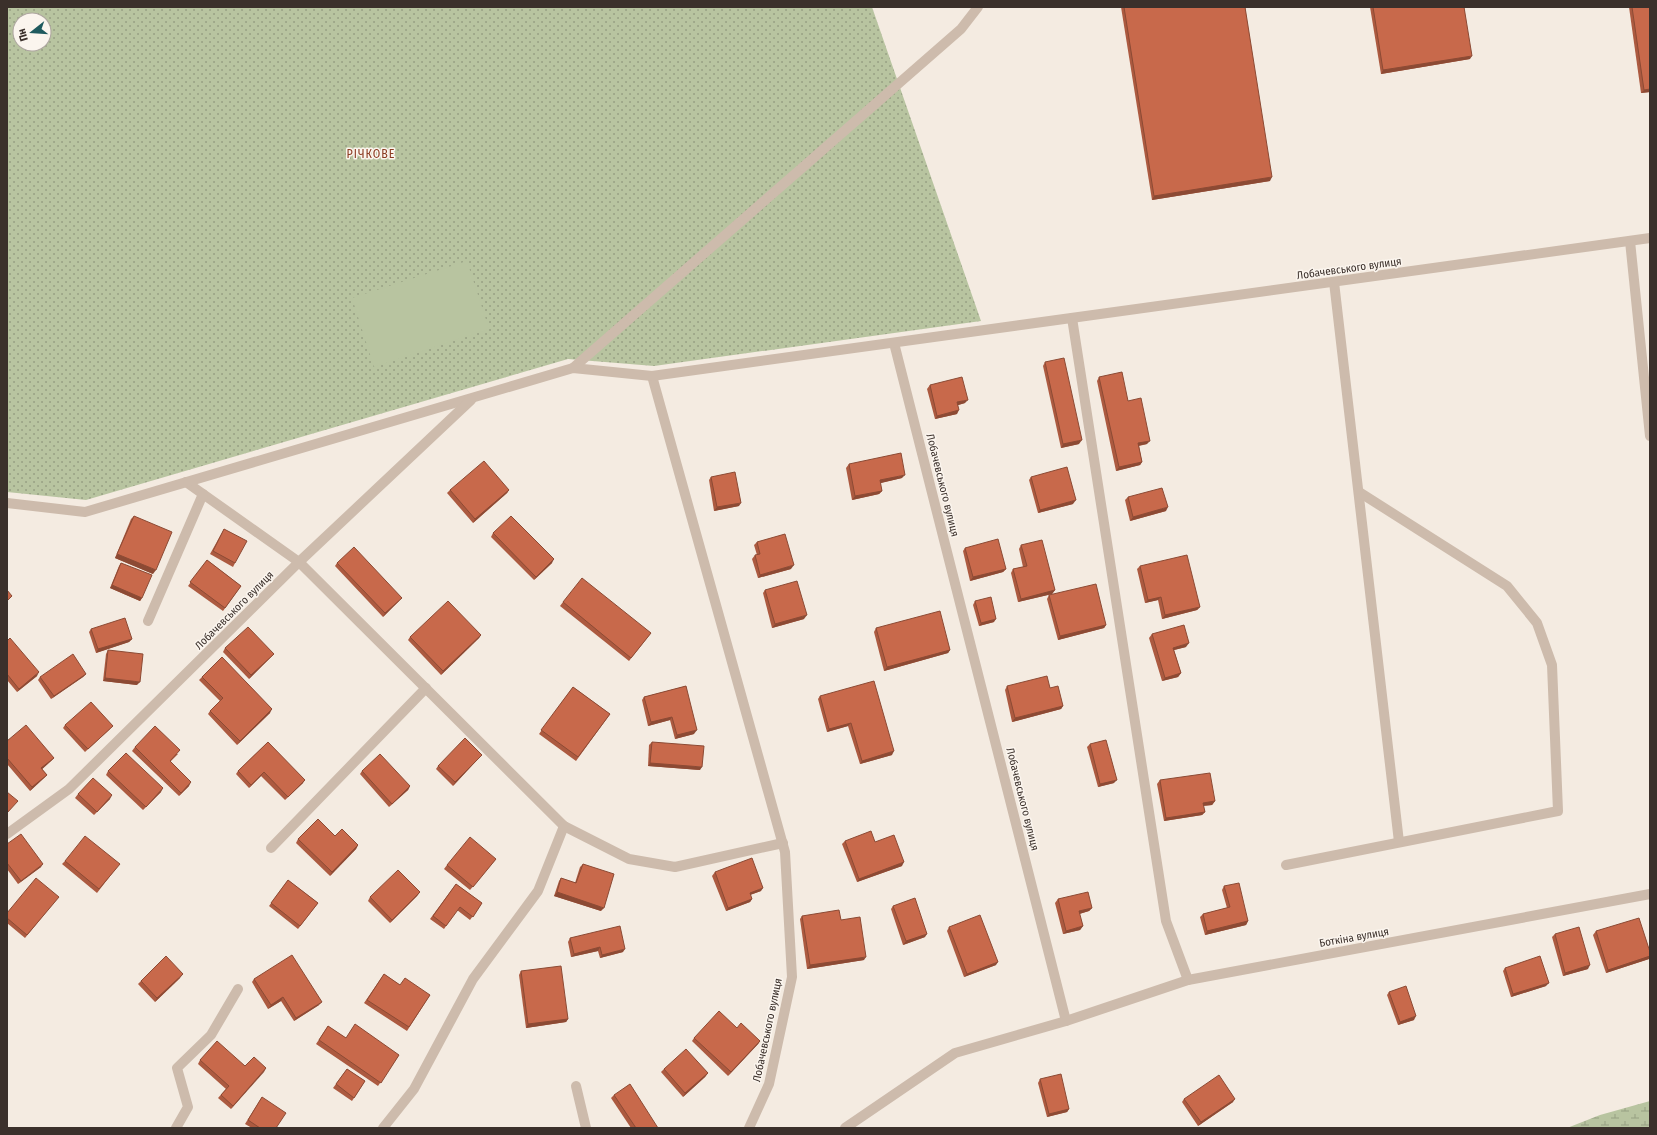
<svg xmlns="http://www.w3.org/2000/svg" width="1657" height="1135" viewBox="0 0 1657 1135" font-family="'Fira Sans Condensed',sans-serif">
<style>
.green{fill:url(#green-dots);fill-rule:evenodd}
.wetland{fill:url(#wetland-marsh)}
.pitch{fill:#b8c4a0}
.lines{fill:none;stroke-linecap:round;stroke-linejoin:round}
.minor{stroke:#cdbbac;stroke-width:10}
.wall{fill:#ac5a40}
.shaded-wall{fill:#8c4a34}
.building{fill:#c8694b;stroke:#8c4a34}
.labels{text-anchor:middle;stroke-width:3;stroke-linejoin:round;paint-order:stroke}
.street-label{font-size:11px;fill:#3b302b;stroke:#fbf5ee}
.neighbourhood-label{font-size:12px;letter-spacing:1px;fill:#8c3b22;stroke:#fbf5ee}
</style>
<defs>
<pattern id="green-dots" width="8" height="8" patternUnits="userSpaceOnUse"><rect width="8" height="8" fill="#b8c4a0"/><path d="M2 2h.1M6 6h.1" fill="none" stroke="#97a083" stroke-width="1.8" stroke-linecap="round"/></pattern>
<pattern id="wetland-marsh" width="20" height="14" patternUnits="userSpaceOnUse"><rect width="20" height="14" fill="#b8c4a0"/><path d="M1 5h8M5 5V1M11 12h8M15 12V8" fill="none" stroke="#97a083"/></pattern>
</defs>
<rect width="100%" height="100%" fill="#f4ebe1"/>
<path class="green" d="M 7,7 L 872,7 L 981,321 L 654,366 L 568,359 L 86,500 L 7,492 ZM 20,20 L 44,20 L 44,44 L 20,44 Z"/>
<polygon class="wetland" points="1650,1101 1650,1128 1567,1128 1600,1115"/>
<polygon class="pitch" points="467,261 489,329 374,367 352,298"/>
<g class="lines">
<g class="minor">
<polyline points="1630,241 1650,436"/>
<polyline points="1334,282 1399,842"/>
<polyline points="1072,318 1166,921 1188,980"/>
<polyline points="894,343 1066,1021"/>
<polyline points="573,368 961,29 978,7"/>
<polyline points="652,376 785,852 792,977 769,1084 749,1128"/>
<polyline points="186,482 299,562 564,826 629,859 675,867 783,843"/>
<polyline points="7,503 85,512 573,368 652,376 1650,238"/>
<polyline points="148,621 203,494"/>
<polyline points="7,834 69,789 299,562 471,400"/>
<polyline points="271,848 426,688"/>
<polyline points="1286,865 1558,811 1552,665 1537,623 1507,586 1359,492"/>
<polyline points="576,1086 586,1128"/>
<polyline points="176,1128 188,1107 177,1068 211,1035 238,989"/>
<polyline points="383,1128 414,1089 473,979 538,891 564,826"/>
<polyline points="845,1128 955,1053 1066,1021 1188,980 1650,894"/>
</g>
</g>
<g class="wall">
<polygon points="1121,7 1245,7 1270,181 1152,200"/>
<polygon points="1370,7 1464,7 1470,59 1381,74"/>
<polygon points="1629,7 1650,7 1650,92 1641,93"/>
<polygon points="1045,362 1079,444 1061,448 1043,366"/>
<polygon points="1099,377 1128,401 1147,444 1139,446 1142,462 1140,465 1116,471 1097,381"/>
<polygon points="930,385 965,403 958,405 957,414 935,419 927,389"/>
<polygon points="849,464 902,478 880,483 882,491 879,494 852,500 846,468"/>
<polygon points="711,477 739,506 714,511 709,480"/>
<polygon points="1031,477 1073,504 1038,513 1029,480"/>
<polygon points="450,490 509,490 507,493 473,523 447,493"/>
<polygon points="1128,497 1166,511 1130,521 1125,500"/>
<polygon points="134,516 153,574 115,558 131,519"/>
<polygon points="224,529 235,563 233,567 210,554"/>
<polygon points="493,533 552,563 534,580 491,537"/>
<polygon points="757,542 791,569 758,578 752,559 755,555 757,555 754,545"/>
<polygon points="1021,545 1055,590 1052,594 1018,602 1011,573 1013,569 1023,567 1019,549"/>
<polygon points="965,548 1006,569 1003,572 970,581 963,551"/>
<polygon points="207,560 241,586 223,611 188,586"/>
<polygon points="121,563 142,598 140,601 110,588 119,566"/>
<polygon points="337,563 399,601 383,617 335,566"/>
<polygon points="1140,566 1200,607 1197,610 1162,619 1158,600 1145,603 1137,569"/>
<polygon points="765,590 804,619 772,628 763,593"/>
<polygon points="1049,595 1106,625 1104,628 1058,640 1047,599"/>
<polygon points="975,601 994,622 979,626 973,605"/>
<polygon points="563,602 651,633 629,661 560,606"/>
<polygon points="876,628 950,650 948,653 884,671 874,632"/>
<polygon points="91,629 132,639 129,642 96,653 89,632"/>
<polygon points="1152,634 1186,647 1174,650 1181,673 1178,677 1162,681 1149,638"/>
<polygon points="481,635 479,638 441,675 408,640 410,637"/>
<polygon points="7,641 37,676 17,692 7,680"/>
<polygon points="225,648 274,654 249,679 223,652"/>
<polygon points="108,650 137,685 103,681 106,654"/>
<polygon points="86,674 83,677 51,699 38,680 40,677"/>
<polygon points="202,677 270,713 237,745 208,714 210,711 220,701 199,680"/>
<polygon points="686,686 694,734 675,739 670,720 648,726 642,700 644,697"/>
<polygon points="1007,686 1050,688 1063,706 1061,709 1012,722 1005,690"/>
<polygon points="573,687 610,714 576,761 539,734"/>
<polygon points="820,696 892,755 860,764 848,726 827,732 818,699"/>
<polygon points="65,725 110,729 85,752 63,728"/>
<polygon points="7,741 54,758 51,761 42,769 47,775 44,778 30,791 7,764"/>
<polygon points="268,742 303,783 285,800 261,776 249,788 236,774 238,771"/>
<polygon points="652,742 700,770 648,766 649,745"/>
<polygon points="1090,744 1114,783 1098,787 1087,747"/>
<polygon points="135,747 178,754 170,762 189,786 179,796 132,751"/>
<polygon points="482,755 479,758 453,786 436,769 438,766"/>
<polygon points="108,771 161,792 143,810 106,775"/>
<polygon points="362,771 410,786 408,790 389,807 360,774"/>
<polygon points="1160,780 1215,801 1212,805 1203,806 1205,812 1202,815 1164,821 1157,784"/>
<polygon points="78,794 110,799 94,815 75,798"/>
<polygon points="298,839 358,845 356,849 330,876 296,843"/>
<polygon points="845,841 875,842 902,866 857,882 842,844"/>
<polygon points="7,844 41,867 18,884 7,869"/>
<polygon points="496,859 470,890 444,869 447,865"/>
<polygon points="65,861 117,867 97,893 62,864"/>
<polygon points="583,864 601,911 554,896 559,881 561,878 575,883 580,867"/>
<polygon points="715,872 761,891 750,895 752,899 750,902 726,911 712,876"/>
<polygon points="288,880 318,903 298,929 269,906"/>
<polygon points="456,884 482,903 470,920 457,910 444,929 430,919"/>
<polygon points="1224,886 1248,921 1246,925 1205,935 1200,917 1203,914 1227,908 1222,890"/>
<polygon points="420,892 417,896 390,923 368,901 370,897"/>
<polygon points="1058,899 1092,908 1089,911 1079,914 1083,926 1080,930 1063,934 1055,903"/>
<polygon points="56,900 25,938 7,923 7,913"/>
<polygon points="893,906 925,937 903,945 891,909"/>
<polygon points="802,916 841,920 864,960 807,969 800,919"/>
<polygon points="949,927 996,965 964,977 947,931"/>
<polygon points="1596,931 1650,952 1650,958 1649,959 1606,973 1593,935"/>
<polygon points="1555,934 1588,969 1563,976 1552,937"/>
<polygon points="570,938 623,952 600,958 598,951 571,957 568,942"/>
<polygon points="1505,968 1546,986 1511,997 1503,971"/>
<polygon points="521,971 568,1019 566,1022 526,1028 519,975"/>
<polygon points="384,974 400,985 430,995 407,1031 364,1003"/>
<polygon points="180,978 155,1002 138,984 141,981"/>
<polygon points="254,979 319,1005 294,1021 281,1001 268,1009 252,982"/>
<polygon points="1389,992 1414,1020 1398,1025 1387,995"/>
<polygon points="328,1026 346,1038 399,1055 378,1086 316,1044"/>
<polygon points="694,1038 760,1041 758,1044 728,1076 692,1041"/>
<polygon points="200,1060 245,1066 266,1068 231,1109 218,1098 226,1089 198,1064"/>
<polygon points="347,1069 365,1081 352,1101 333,1088"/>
<polygon points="664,1069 708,1073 705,1077 683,1097 661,1072"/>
<polygon points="1040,1079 1069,1109 1067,1112 1047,1117 1038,1083"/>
<polygon points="614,1095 658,1128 631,1128 611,1098"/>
<polygon points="262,1097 276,1128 252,1128 245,1124"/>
<polygon points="1184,1099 1233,1102 1198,1126 1182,1102"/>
</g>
<g class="shaded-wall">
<polygon points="1472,56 1470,59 1381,74 1383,70"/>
<polygon points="1650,89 1650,92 1641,93 1644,90"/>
<polygon points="1272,177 1270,181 1152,200 1154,196"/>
<polygon points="968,400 965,403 955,406 957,402"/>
<polygon points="959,410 957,414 935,419 937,416"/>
<polygon points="1082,440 1079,444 1061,448 1063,444"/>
<polygon points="1150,441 1147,444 1136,446 1138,443"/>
<polygon points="1142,462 1140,465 1116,471 1119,467"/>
<polygon points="905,475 902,478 877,484 880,480"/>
<polygon points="509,490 507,493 473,523 475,519"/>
<polygon points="882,491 879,494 852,500 855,496"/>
<polygon points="1076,500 1073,504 1038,513 1040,510"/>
<polygon points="741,503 739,506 714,511 717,507"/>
<polygon points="1168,507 1166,511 1130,521 1133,517"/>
<polygon points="117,554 156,570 153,574 115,558"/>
<polygon points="554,559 552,563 534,580 536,577"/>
<polygon points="794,565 791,569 758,578 760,575"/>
<polygon points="1006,569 1003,572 970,581 973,577"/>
<polygon points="112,585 142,598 140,601 110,588"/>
<polygon points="1055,590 1052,594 1018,602 1021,599"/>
<polygon points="1161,597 1158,600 1145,603 1148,600"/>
<polygon points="402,598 383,617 385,613"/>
<polygon points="1200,607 1197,610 1162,619 1165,615"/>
<polygon points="807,615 804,619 772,628 775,624"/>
<polygon points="996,619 994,622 979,626 981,623"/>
<polygon points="1106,625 1104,628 1058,640 1060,636"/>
<polygon points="481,635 479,638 441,675 443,671"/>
<polygon points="132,639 129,642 96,653 98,649"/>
<polygon points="1189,643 1186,647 1170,651 1173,648"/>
<polygon points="950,650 948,653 884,671 887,667"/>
<polygon points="274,654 249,679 251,675"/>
<polygon points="39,672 37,676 17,692 19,689"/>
<polygon points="1181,673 1178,677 1162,681 1165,678"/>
<polygon points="86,674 83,677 51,699 54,696"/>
<polygon points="105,678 140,682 137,685 103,681"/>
<polygon points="1063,706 1061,709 1012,722 1015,718"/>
<polygon points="272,709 270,713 237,745 240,741"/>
<polygon points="672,717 670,720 648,726 651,722"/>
<polygon points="851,723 848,726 827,732 829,729"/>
<polygon points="697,730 694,734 675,739 677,735"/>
<polygon points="894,751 892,755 860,764 862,761"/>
<polygon points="482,755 479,758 453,786 455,782"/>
<polygon points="54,758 51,761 39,772 41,768"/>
<polygon points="650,763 702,767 700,770 648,766"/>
<polygon points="264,772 261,776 249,788 251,785"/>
<polygon points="47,775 44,778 30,791 32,787"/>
<polygon points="305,780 303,783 285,800"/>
<polygon points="1117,780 1114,783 1098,787 1100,784"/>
<polygon points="191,782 189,786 179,796 181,793"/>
<polygon points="410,786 408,790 389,807"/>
<polygon points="163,788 161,792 143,810 146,807"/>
<polygon points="112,795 110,799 94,815 97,812"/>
<polygon points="1215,801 1212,805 1200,806 1203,803"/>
<polygon points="1205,812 1202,815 1164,821 1166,818"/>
<polygon points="358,845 356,849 330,876 332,872"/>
<polygon points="904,862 902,866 857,882 859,879"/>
<polygon points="43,864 41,867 18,884 21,881"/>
<polygon points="763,888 761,891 747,896 750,893"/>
<polygon points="420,892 417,896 390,923 392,920"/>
<polygon points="557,892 604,908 601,911 554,896"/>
<polygon points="752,899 750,902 726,911 728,908"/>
<polygon points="1092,908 1089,911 1076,915 1079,911"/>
<polygon points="1248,921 1246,925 1205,935 1207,931"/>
<polygon points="1083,926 1080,930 1063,934 1066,931"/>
<polygon points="927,934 925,937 903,945 906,941"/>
<polygon points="600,947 598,951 571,957 574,954"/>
<polygon points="625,949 623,952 600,958 602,955"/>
<polygon points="1650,956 1649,959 1606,973 1608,970"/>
<polygon points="866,957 864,960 807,969 810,965"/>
<polygon points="998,962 996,965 964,977 967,974"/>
<polygon points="1590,965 1588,969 1563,976 1565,973"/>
<polygon points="183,974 180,978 155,1002 157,998"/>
<polygon points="1549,983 1546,986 1511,997 1513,994"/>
<polygon points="283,997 281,1001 268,1009 271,1005"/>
<polygon points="322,1002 319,1005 294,1021 296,1018"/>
<polygon points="1416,1016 1414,1020 1398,1025 1400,1022"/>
<polygon points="568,1019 566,1022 526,1028 528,1024"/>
<polygon points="760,1041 758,1044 728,1076 731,1072"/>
<polygon points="266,1068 264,1072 231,1109 233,1106"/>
<polygon points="708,1073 705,1077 683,1097 685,1093"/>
<polygon points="1235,1099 1233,1102 1198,1126 1201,1122"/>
<polygon points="1069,1109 1067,1112 1047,1117 1049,1114"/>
</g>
<g class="building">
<polygon points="1124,7 1245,7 1272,177 1154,196"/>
<polygon points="1373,7 1464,7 1472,56 1383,70"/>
<polygon points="1632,7 1650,7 1650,89 1644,90"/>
<polygon points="1064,358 1082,440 1063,444 1045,362"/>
<polygon points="1122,372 1128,401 1141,398 1150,441 1138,443 1142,462 1119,467 1099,377"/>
<polygon points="962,377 968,400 957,402 959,410 937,416 930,385"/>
<polygon points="901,453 905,475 880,480 882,491 855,496 849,464"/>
<polygon points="484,461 509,490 475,519 450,490"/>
<polygon points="1067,467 1076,500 1040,510 1031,477"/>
<polygon points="735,472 741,503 717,507 711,477"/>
<polygon points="1162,488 1168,507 1133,517 1128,497"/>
<polygon points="134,516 172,532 156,570 117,554"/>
<polygon points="511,516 554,559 536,577 493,533"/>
<polygon points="224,529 247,541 235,563 213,551"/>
<polygon points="785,534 794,565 760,575 755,555 760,554 757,542"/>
<polygon points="998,539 1006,569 973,577 965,548"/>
<polygon points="1042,540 1055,590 1021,599 1013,569 1027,566 1021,545"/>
<polygon points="354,547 402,598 385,613 337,563"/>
<polygon points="1187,555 1200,607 1165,615 1161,597 1148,600 1140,566"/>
<polygon points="207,560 241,586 225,608 190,582"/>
<polygon points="121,563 152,575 142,598 112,585"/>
<polygon points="582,578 651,633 631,658 563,602"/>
<polygon points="797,581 807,615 775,624 765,590"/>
<polygon points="1096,584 1106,625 1060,636 1049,595"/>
<polygon points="7,590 12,596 7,601"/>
<polygon points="991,597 996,619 981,623 975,601"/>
<polygon points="448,601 481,635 443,671 410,637"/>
<polygon points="940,611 950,650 887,667 876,628"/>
<polygon points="125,618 132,639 98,649 91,629"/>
<polygon points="1184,625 1189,643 1173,648 1181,673 1165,678 1152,634"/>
<polygon points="248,627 274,654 251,675 225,648"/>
<polygon points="10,638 39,672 19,689 7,674 7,641"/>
<polygon points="108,650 143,654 140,682 105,678"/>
<polygon points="73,654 86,674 54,696 40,677"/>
<polygon points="222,657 272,709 240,741 210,711 223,698 202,677"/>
<polygon points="1047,676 1050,688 1058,686 1063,706 1015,718 1007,686"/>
<polygon points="874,681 894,751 862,761 851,723 829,729 820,696"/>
<polygon points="686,686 697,730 677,735 672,717 651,722 644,697"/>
<polygon points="573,687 610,714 578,757 541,730"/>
<polygon points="91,702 113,726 88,749 65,725"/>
<polygon points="26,725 54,758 41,768 47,775 32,787 7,758 7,741"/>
<polygon points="155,726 180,750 170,761 191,782 181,793 135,747"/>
<polygon points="465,738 482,755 455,782 438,766"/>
<polygon points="1106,740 1117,780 1100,784 1090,744"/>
<polygon points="268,742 305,780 288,797 264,772 251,785 238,771"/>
<polygon points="652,742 704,746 702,767 650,763"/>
<polygon points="126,753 163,788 146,807 108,771"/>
<polygon points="380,754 410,786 392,804 362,771"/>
<polygon points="1210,773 1215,801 1203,803 1205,812 1166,818 1160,780"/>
<polygon points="93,778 112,795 97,812 78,794"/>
<polygon points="7,792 18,801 7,813"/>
<polygon points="318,819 335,836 342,829 358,845 332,872 298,839"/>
<polygon points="871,831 875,842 894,835 904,862 859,879 845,841"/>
<polygon points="21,834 43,864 21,881 7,863 7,844"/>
<polygon points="85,836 120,864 99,889 65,861"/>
<polygon points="470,837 496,859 473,887 447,865"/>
<polygon points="752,858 763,888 750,893 752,899 728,908 715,872"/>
<polygon points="583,864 614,874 604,908 557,892 561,878 576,883"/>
<polygon points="398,870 420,892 392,920 370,897"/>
<polygon points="36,878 59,897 27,935 7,918 7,913"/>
<polygon points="288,880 318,903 300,926 271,903"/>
<polygon points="1239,883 1248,921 1207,931 1203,914 1230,907 1224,886"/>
<polygon points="456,884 482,903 473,917 460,907 446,926 433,916"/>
<polygon points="1088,892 1092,908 1079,911 1083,926 1066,931 1058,899"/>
<polygon points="915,898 927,934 906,941 893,906"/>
<polygon points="839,910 841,920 860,917 866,957 810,965 802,916"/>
<polygon points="980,915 998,962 967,974 949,927"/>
<polygon points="1639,918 1650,952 1650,956 1608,970 1596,931"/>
<polygon points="620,926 625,949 602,955 600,947 574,954 570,938"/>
<polygon points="1579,927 1590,965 1565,973 1555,934"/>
<polygon points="292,955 322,1002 296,1018 283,997 271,1005 254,979"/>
<polygon points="166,956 183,974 157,998 141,981"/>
<polygon points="1540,956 1549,983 1513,994 1505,968"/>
<polygon points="561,966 568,1019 528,1024 521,971"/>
<polygon points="384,974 400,985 405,978 430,995 409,1027 367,1000"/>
<polygon points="1406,986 1416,1016 1400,1022 1389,992"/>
<polygon points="719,1011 737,1028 741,1023 760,1041 731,1072 694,1038"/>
<polygon points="355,1024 399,1055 381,1083 319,1040 328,1026 346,1038"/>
<polygon points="217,1041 245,1066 254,1057 266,1068 233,1106 221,1095 229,1086 200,1060"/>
<polygon points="686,1049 708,1073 685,1093 664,1069"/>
<polygon points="347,1069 365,1081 354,1098 336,1084"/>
<polygon points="1061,1074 1069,1109 1049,1114 1040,1079"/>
<polygon points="1219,1075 1235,1099 1201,1122 1184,1099"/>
<polygon points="630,1084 658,1128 636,1128 614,1095"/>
<polygon points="262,1097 286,1113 276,1128 260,1128 248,1120"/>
</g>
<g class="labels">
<g class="street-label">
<text transform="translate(1349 268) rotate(-8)" y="4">Лобачевського вулиця</text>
<text transform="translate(943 485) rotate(76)" y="4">Лобачевського вулиця</text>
<text transform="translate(234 610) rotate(-45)" y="4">Лобачевського вулиця</text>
<text transform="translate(1023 799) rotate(76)" y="4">Лобачевського вулиця</text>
<text transform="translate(1354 937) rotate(-10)" y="4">Боткіна вулиця</text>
<text transform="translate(767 1030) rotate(-78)" y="4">Лобачевського вулиця</text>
</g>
<g class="neighbourhood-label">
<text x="371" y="158">РІЧКОВЕ</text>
</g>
</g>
<rect width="1657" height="1135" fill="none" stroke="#3b302b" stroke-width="16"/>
<g transform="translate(32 32) rotate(253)"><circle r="19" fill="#fbf5ee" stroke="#aea6a0"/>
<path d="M0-3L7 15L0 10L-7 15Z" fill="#1f5a5e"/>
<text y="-6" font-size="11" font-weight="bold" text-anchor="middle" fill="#3b302b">Пн</text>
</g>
</svg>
